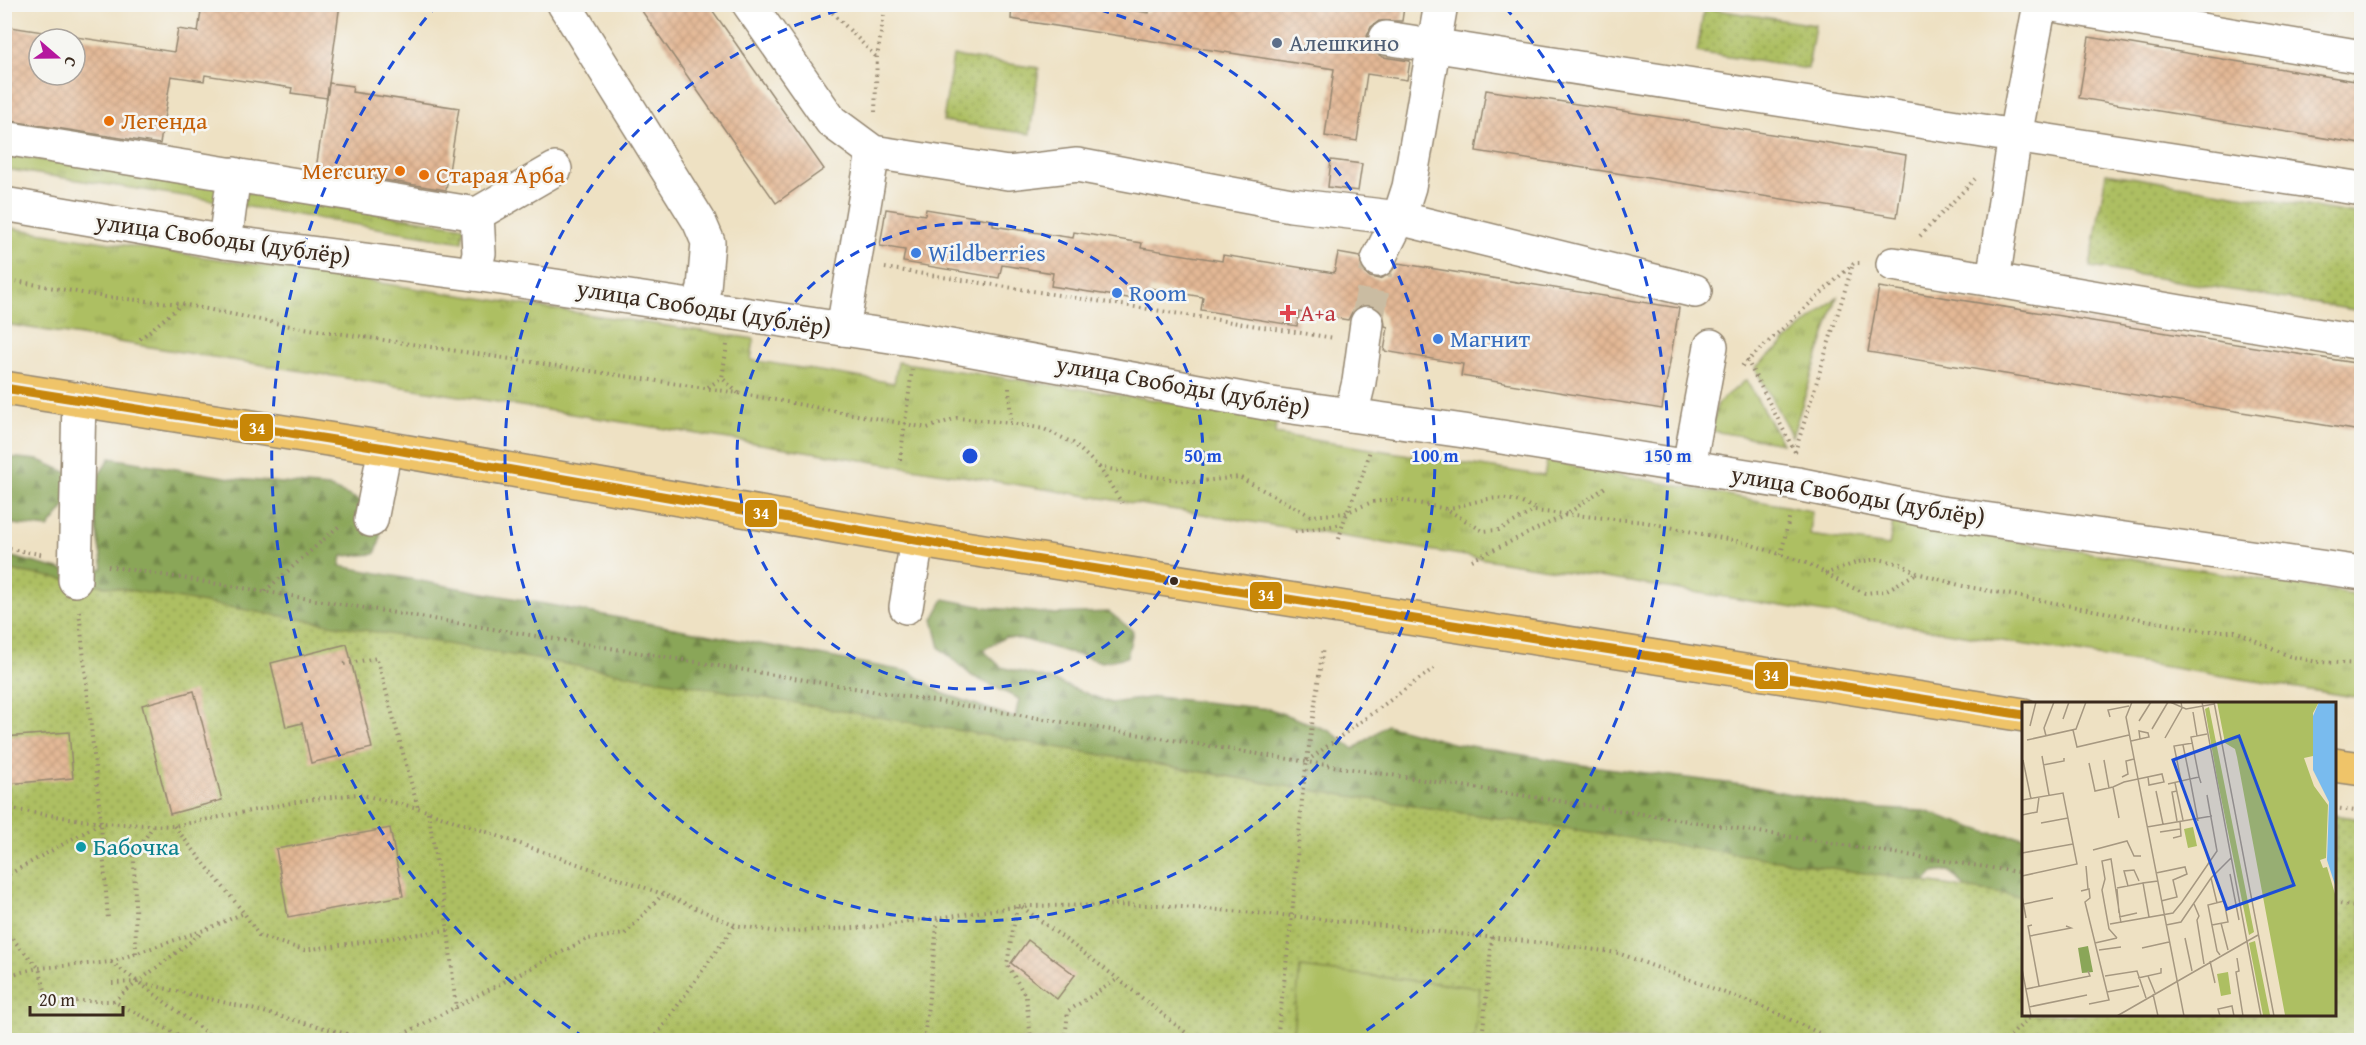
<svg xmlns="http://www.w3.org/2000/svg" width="2366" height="1045" viewBox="0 0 2366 1045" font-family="'Gentium Book Plus',serif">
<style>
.grass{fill:url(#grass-tufts);stroke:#747440;stroke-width:1.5}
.forest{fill:url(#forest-firs);stroke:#62683b;stroke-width:1.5}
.park{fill:url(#park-dots);stroke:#747440;stroke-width:1.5}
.pitch{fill:#adbf62;stroke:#747440;stroke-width:1.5}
.building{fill:url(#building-cross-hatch);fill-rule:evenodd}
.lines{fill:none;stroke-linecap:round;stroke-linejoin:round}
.minor-tunnel{stroke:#cabca2;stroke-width:33;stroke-dasharray:33 16;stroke-linecap:butt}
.minor-casing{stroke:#948670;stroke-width:36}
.major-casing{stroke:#948670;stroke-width:36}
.path{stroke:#948670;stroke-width:4;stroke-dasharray:1.5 4.5;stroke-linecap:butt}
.minor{stroke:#fff;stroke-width:33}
.major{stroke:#efc469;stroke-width:33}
.bus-1-casing{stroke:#f6f6f2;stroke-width:14}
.bus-1{stroke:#c88708;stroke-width:9}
.ring{fill:none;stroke:#1d4ed8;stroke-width:3;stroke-dasharray:10 8}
.service-dot{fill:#5c6f8a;stroke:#f6f6f2;stroke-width:2}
.food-dot{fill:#e8710a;stroke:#f6f6f2;stroke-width:2}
.shop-dot{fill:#3f7fe0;stroke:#f6f6f2;stroke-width:2}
.health-dot{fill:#e0444e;stroke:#f6f6f2;stroke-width:2}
.bus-dot{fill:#3b2a1e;stroke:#f6f6f2;stroke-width:2}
.culture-dot{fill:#0f9aa8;stroke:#f6f6f2;stroke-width:2}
.labels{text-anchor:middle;stroke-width:5;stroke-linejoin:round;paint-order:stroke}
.service-label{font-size:24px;fill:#4e5e75;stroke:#f6f6f2;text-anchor:start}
.food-label{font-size:24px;fill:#c56008;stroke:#f6f6f2;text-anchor:start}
.street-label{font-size:24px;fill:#3b2a1e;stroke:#f6f6f2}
.shop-label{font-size:24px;fill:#366cbe;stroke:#f6f6f2;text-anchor:start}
.health-label{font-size:24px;fill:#be3a42;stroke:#f6f6f2;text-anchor:start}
.culture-label{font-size:24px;fill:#0d838f;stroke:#f6f6f2;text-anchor:start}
.inset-road{fill:none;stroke:#a69881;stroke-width:1.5}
.view{fill:#1d4ed8;fill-opacity:0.15;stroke:#1d4ed8;stroke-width:3}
.inset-edge{fill:none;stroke:#3b2a1e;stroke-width:3}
.centre{fill:#1d4ed8;stroke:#f6f6f2;stroke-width:3}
.ring-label{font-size:18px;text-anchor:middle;font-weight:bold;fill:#1d4ed8;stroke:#f6f6f2;stroke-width:5;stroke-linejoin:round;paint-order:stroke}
.line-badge{stroke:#f6f6f2;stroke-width:2}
.badge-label{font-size:16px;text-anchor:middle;font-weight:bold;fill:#fff}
</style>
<defs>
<pattern id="grass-tufts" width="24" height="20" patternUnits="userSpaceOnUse" patternTransform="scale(1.5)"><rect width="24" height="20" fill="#adbf62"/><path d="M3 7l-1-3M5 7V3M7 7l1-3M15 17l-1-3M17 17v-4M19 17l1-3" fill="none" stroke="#8e9b50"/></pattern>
<pattern id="forest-firs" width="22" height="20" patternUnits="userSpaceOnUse" patternTransform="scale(1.5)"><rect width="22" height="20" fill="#8aa658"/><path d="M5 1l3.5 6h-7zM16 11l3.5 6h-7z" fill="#728748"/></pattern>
<pattern id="park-dots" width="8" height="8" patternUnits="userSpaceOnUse" patternTransform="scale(1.5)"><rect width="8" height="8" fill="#adbf62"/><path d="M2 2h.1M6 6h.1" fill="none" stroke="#8e9b50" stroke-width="1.8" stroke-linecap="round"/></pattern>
<pattern id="building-cross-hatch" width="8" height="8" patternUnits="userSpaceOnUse" patternTransform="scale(1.5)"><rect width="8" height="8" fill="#e3b895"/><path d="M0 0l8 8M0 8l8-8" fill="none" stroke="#c49e80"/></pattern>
</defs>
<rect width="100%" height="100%" fill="#f6f6f2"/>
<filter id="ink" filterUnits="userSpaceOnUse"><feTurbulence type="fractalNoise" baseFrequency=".0167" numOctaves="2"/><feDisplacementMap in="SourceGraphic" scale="12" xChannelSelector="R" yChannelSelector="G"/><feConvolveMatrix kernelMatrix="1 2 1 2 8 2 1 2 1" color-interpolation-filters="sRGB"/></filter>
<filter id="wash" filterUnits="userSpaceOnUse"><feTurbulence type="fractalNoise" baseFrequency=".008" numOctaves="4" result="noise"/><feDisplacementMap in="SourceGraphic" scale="24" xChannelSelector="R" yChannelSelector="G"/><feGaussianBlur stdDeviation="1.35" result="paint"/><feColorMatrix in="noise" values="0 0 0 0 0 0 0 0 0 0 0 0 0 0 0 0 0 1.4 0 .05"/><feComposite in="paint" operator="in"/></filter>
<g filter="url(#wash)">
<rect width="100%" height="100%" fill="#eee1c3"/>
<g class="grass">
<polygon points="4,154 219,186 217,201 5,169"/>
<polygon points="244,192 464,227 462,242 242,206"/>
<polygon points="4,227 754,339 751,360 894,383 898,362 1277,418 1275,434 1544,476 1547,461 1812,511 1810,535 1889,546 1893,522 2361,595 2361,698 5,324"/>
<polygon points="1837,297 1792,436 1755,368"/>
<polygon points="1746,380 1782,443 1712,431 1717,404"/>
</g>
<g class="forest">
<polygon points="5,457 39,460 75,476 68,503 48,528 5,523"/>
<polygon points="110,458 237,479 328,487 381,509 380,540 375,554 342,556 340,566 910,672 942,693 1015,718 1019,699 972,676 940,648 933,619 944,599 984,607 1052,614 1109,612 1133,631 1127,657 1102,662 1026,640 1005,637 983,650 1001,667 1049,679 1111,703 1156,697 1270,709 1330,731 1354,749 1387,725 1452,743 1583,765 1751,786 1859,808 1925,811 1989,833 2024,837 2024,903 1981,903 1949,871 1933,873 1914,894 637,1040 5,872 4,555 86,576 103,568 95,521 93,484"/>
</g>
<g class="park">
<polygon points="1704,8 1815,25 1808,69 1697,52"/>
<polygon points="953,56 1039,68 1030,134 943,121"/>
<polygon points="2106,173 2361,215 2361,311 2090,267"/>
<polygon points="4,569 1303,789 2024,897 2024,1014 2334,1014 2335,815 2361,819 2361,1040 5,1040"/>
</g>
<polygon class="pitch" points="1300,968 1480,988 1474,1040 1292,1040"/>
<g id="blocks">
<g class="building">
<path d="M 202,4 L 340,4 L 327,98 L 291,93 L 292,88 L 205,75 L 204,81 L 171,76 L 160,144 L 4,120 L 4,26 L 174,52 L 178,29 L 198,32 ZM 39,39 L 75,39 L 75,75 L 39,75 Z"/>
<polygon points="637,4 708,4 824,169 776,203"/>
<polygon points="1012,4 1097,4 1149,13 1150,4 1387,4 1404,7 1402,21 1379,21 1371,27 1367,36 1369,45 1375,53 1383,57 1410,61 1407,80 1367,74 1357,141 1325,136 1334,69 1011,19"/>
<polygon points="2089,37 2361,82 2361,144 2079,98"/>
<polygon points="329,83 353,86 352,92 459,108 446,190 316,169"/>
<polygon points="1486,90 1906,155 1897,217 1476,151"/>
<polygon points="1331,160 1362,164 1358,191 1328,187"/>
<polygon points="886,209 925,215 926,209 993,220 993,226 1073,238 1074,232 1142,243 1141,248 1222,261 1223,255 1334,273 1338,253 1360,257 1363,271 1370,277 1379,279 1389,275 1398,263 1679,308 1662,409 1461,376 1463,364 1384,351 1388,327 1385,326 1384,316 1379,309 1370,305 1359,306 1352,312 1348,320 1299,312 1297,326 1201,310 1203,297 1150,288 1147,301 1051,286 1053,273 1002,265 999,278 903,262 905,250 880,246"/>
<polygon points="1879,287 2361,364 2361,431 1868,352"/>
<polygon points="347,644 372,748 311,763 302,723 286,727 271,663"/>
<polygon points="194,691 222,800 170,814 142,705"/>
<polygon points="69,732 73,778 8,784 4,737"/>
<polygon points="390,828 403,896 288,917 276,849"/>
<polygon points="1028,940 1075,975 1057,999 1011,963"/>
</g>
</g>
</g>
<g filter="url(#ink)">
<use href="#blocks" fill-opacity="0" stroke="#948670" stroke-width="1.5"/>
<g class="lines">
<polyline class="minor-tunnel" points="1367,323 1378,260"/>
<g class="minor-casing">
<g id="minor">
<polyline points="564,4 699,221 708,242 704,288 698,307"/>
<polyline points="749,4 831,121 873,152 1008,173 1077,165 1291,205 1399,218 1695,291"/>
<polyline points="2040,4 2015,136 2362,189"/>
<polyline points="2047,4 2362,57"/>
<polyline points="1386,38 2015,136 1993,280 1893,264"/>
<polyline points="4,138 477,214"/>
<polyline points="4,204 225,242 474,274 917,340 1265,403 1464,431 1797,484 1935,512 2362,573"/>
<polyline points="225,242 234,174"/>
<polyline points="1378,260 1399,218 1409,187 1441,4"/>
<polyline points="474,274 479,253 477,214 555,169"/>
<polyline points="1993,280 2362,343"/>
<polyline points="843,329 873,152"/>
<polyline points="1351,415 1359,382 1367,323"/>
<polyline points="1689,466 1711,346"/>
<polyline points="371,520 385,448"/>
<polyline points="75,580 79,399"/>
<polyline points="906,607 917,540"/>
</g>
</g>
<g class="major-casing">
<g id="major">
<polyline points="4,388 385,448 939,544 2024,715"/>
<polyline points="2334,765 2362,769"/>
</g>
</g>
<g class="path">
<polyline points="824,4 876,57"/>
<polyline points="875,112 877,57 886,4"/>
<polyline points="1920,236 1975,179"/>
<polyline points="885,268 1334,338"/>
<polyline points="4,279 105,297 182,304 290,326 738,393 927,428 957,418 1011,423 1044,429 1073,443 1099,467 1140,475 1194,482 1239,477 1311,516 1345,513 1372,502 1398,499 1446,509 1483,531 1499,530 1534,511 1645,522 1746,543 1809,564 1846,585 1865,593 1885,591 1917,573"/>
<polyline points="140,339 181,305"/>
<polyline points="727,345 722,378 738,393"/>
<polyline points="1747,360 1795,452"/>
<polyline points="1742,366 1854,263 1862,263"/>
<polyline points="708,387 722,378"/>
<polyline points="1009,388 1011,423"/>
<polyline points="1795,452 1853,264"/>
<polyline points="900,460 912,370"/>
<polyline points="1099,467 1122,503"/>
<path d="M 1446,509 C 1487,500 1498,490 1538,510"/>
<polyline points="1295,532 1342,524"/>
<path d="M 1339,539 C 1346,507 1364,480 1370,449"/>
<polyline points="4,548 45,555"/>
<polyline points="1781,555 1790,514"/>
<polyline points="1472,560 1566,515 1607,486"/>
<polyline points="108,566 1307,762 2024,873"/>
<polyline points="1825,574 1858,562 1878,559 1901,564 1917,573 1963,586 2206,631 2235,631 2289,656 2317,662 2362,664"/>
<polyline points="265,591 339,526"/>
<polyline points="79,611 101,823 108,920"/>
<polyline points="344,664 377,658 418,808"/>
<polyline points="1307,761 1437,666"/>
<polyline points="4,808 101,823 174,826 306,800 358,794 418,808 663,894 735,925 778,932 873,927 1021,906 1158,905 1292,916 1553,944 1618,953 1763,1007 1834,1040"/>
<polyline points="2334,808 2362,812"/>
<polyline points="428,812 448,930 456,1009"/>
<polyline points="174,826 244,913 259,936 304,950 448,930"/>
<polyline points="4,877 101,823"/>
<polyline points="2334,903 2362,908"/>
<polyline points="1017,907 1007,964 1026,997 1031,1039 1048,1040"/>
<polyline points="1022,907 1113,975 1195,1040"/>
<polyline points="4,930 39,968 48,1001 113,1001 188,1040"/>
<polyline points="136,953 134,856 153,826"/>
<polyline points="111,962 216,1040"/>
<polyline points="4,976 39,968 111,962 207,929 244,913"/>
<polyline points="112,983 138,982 248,1008 370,1040"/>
<polyline points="113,1001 203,932"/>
<polyline points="392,1040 587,939 625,934 663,894"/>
<polyline points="653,1040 735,925"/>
<polyline points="924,1040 938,918"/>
<polyline points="1065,1040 1068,1011 1118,979"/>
<polyline points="1277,1040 1292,916 1303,789 1323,647"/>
<polyline points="1482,1040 1492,937"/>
<polyline points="2006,1040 2033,1014"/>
</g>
<use href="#minor" class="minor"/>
<use href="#major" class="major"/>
<g class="bus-1-casing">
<polyline id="bus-1" points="4,388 385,448 939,544 2024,715"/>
</g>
<use href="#bus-1" class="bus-1"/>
</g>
</g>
<g class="ring">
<circle cx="970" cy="456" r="233"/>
<path d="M1082 5A465 465 0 1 1 858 5"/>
<path d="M585 1038A698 698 0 0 1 435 7M1505 7A698 698 0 0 1 1355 1038"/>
</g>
<circle class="service-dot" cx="1277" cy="43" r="6"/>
<g class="food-dot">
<circle cx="109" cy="121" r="6"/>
<circle cx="400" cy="171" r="6"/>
<circle cx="424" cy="175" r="6"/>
</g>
<g class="shop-dot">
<circle cx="916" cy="253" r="6"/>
<circle cx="1117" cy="293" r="6"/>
<circle cx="1438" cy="339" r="6"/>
</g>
<path class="health-dot" d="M1285 304h6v6h6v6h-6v6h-6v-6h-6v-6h6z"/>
<circle class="bus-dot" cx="1174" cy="581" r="5"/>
<circle class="culture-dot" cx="81" cy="847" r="6"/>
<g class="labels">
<g class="service-label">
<text x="1289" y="51">Алешкино</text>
</g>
<g class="food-label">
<text x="121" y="129">Легенда</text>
<text x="388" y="179" text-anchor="end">Mercury</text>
<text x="436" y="183">Старая Арба</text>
</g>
<g class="street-label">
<text transform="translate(223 239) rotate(8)" y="8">улица Свободы (дублёр)</text>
<text transform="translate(704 308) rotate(9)" y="8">улица Свободы (дублёр)</text>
<text transform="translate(1183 386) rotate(10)" y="8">улица Свободы (дублёр)</text>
<text transform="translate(1858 496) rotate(10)" y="8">улица Свободы (дублёр)</text>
</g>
<g class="shop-label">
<text x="928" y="261">Wildberries</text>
<text x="1129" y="301">Room</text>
<text x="1450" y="347">Магнит</text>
</g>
<g class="health-label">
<text x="1300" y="321">А+а</text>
</g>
<g class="culture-label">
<text x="93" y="855">Бабочка</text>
</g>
</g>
<g transform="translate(2022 702)">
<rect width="314" height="314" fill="#eee1c3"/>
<path d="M 187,5 L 232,230 L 227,233 L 195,76 L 183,7 ZM 233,239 L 248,313 L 241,313 L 227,241 Z" fill="#adbf62"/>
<path d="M 66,244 L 71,270 L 60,271 L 56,246 Z" fill="#8aa658"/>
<path d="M 195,0 L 297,0 L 291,11 L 291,54 L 282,56 L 292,84 L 306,103 L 304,156 L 298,158 L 301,166 L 305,165 L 313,192 L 313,313 L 263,313 L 215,55 L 213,47 L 203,41 Z" fill="#adbf62"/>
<path d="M 171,125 L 175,144 L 166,146 L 162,127 ZM 206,270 L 209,292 L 199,294 L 195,272 Z" fill="#adbf62"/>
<path d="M 297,0 L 313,0 L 313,183 L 305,158 L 307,100 L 291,68 L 291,14 Z" fill="#79bbee"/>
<path class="inset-road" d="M 110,0 L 104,15 L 162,314M 148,0 L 164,7 L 192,2M 180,0 L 239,314M 192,0 L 252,314M 171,10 L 175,34M 88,15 L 86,8 L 107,4M 41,17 L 47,0M 117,19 L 129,0M 8,24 L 14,0M 130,27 L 146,0M 51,28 L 55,45 L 107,33M 24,34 L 22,26 L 32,0M 143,36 L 160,6 L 159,0M 5,38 L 54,27 L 64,0M 109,39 L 127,35 L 126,31 L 117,29 L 118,37M 20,54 L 27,93M 1,58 L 9,97M 82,58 L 87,86M 67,61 L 73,89 L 91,85 L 102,80 L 116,77 L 140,72 L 142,80 L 127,83 L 126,75M 21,63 L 42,59 L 42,56M 100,75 L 106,72 L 104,59 L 112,57M 177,75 L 169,35 L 185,32M 159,78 L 152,44 L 171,41M 153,81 L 161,118M 146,82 L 168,77 L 161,43M 91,85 L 97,116M 134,89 L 141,122M 155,89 L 150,90 L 155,119M 0,98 L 41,91 L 55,162 L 0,174M 0,113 L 15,110 L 17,95M 176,119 L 168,77 L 177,75 L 179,81M 19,121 L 46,116M 125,125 L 190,114M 138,130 L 158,127M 151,136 L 159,134 L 158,119M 71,148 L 105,139 L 112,154 L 119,154M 0,151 L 51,142M 64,164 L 66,187M 134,171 L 163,165 L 165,172 L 151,178 L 155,195 L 139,199M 208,172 L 217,218M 189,176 L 195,201M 106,184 L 102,169 L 112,168 L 117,179M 95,186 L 121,181M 95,187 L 97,211M 59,189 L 67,187 L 68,196 L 63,200 L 87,298 L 67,302M 0,194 L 4,216M 2,202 L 31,196M 172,202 L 177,214 L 175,218 L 182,262M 97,215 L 115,211M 127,215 L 121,181 L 136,179M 199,221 L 206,248M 88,222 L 151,211 L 160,200 L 195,149 L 185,93M 10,223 L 6,224 L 17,284M 144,223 L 159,220 L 189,176 L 209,156M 190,223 L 206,220 L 202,199 L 186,203 L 195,249 L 198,253M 8,234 L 49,226 L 44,224M 95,236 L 87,227 L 80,188 L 83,177 L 80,159 L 89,157 L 99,221M 163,236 L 170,269M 73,241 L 95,236M 120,246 L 147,240M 77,248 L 99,245M 215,256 L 217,269 L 214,270 L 221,314M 188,259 L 193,281M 0,267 L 9,314M 83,274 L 115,269 L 124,296M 126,274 L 133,291M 116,276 L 139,271 L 139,266M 4,287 L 68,274 L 66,269M 85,290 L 117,284M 131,292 L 136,314M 7,305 L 65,293M 95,314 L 236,233M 198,314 L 196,307 L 210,304 L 212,314"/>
<path class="view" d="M 217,34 L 272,183 L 205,207 L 151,58 Z"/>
<rect width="314" height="314" class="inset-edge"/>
</g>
<circle cx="970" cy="456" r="9" class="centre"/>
<g class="ring-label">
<text x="1203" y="462">50 m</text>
<text x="1435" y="462">100 m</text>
<text x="1668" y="462">150 m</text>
</g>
<g class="line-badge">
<rect x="239" y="413" width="35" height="29" rx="6" fill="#c88708"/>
<rect x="744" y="499" width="34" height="29" rx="6" fill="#c88708"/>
<rect x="1249" y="581" width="34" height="29" rx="6" fill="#c88708"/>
<rect x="1754" y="661" width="35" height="29" rx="6" fill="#c88708"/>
</g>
<g class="badge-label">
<text x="257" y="434">34</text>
<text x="761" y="519">34</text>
<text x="1266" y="601">34</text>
<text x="1771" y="681">34</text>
</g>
<rect width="2366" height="1045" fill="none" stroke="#f6f6f2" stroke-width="24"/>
<g transform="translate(57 57) rotate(110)"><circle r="28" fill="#f6f6f2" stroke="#aba49d" stroke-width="1.5"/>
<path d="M0-4.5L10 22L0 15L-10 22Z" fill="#b5179e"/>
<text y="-9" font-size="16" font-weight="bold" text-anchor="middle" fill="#3b2a1e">С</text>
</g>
<path d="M30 1006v9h93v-9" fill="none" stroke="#3b2a1e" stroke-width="3"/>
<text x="39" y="1006" font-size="18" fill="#3b2a1e" stroke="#f6f6f2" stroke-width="4.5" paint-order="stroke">20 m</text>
</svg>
